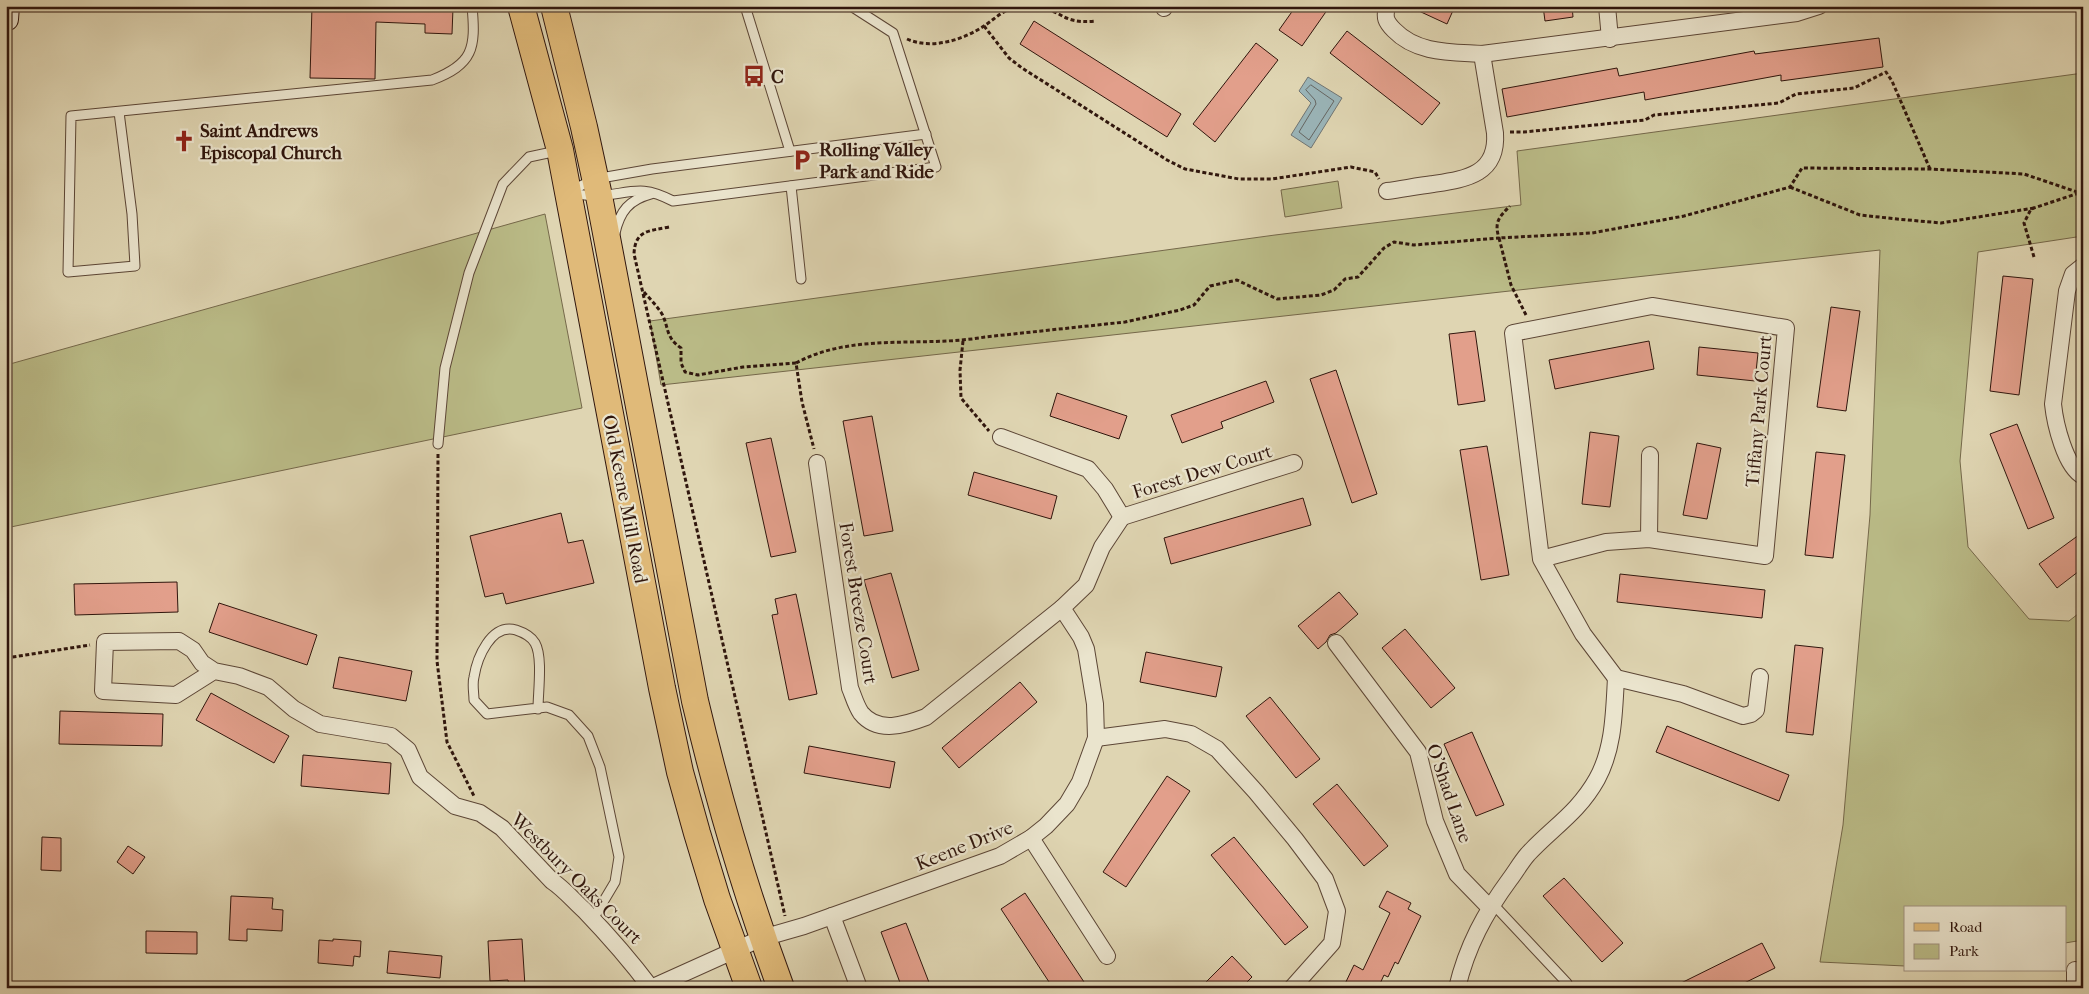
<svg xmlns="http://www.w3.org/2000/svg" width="2089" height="994" viewBox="0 0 2089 994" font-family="'IM FELL French Canon',serif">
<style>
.green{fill:#babb87;stroke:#75684a}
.water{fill:#9ab5b9;stroke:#707574}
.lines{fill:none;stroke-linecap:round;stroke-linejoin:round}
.shore{stroke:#656663;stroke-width:1}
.building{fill:#e29f8b;stroke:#30160d}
.lane-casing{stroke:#5c4636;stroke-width:11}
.street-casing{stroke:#5c4636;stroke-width:18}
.secondary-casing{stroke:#30160d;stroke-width:26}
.primary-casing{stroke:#30160d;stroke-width:28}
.path{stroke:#30160d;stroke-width:3;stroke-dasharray:4 2.5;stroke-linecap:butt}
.lane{stroke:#eae4cd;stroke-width:9}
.street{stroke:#eae4cd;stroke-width:16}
.secondary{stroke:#eae4cd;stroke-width:24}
.primary{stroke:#e0ba79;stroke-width:26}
.labels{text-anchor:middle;stroke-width:4.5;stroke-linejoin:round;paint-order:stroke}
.poi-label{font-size:19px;font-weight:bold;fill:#30160d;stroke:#eae4cd;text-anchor:start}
.street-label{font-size:19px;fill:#30160d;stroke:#eae4cd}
</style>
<rect width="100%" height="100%" fill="#dfd5b2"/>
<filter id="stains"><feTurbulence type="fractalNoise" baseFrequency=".004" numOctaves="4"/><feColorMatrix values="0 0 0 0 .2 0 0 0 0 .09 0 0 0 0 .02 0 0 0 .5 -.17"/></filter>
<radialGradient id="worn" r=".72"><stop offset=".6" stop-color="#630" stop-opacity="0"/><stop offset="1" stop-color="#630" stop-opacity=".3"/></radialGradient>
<g class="green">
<polygon points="2083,73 2083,236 1978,252 1960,461 1968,547 2029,619 2069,621 2083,610 2083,940 2065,943 2065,908 1905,908 1905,966 1820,962 1843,825 1870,515 1880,250 661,385 650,321 1275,235 1521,205 1517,151"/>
<polygon points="1338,181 1342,208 1285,217 1281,190"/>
<polygon points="545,214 582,408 6,528 6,445 10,364"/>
</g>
<polygon class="water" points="1308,77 1342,98 1311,148 1291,135 1311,103 1299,91"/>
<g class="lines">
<polygon class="shore" points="1311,85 1334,101 1309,140 1299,132 1316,104 1315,100 1306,90"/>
</g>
<g class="building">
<polygon points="312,6 441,6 441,8 453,8 452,34 425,33 425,24 376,22 375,79 310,78"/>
<polygon points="1296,6 1330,6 1302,46 1279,30"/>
<polygon points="1408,6 1455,6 1447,24"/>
<polygon points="1543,6 1572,6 1573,17 1545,21"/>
<polygon points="1034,21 1181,114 1167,137 1020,44"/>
<polygon points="1347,31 1440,103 1422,125 1330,53"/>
<polygon points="1879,38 1883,67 1781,81 1781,75 1645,100 1644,92 1507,117 1502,89 1617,68 1619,76 1754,51 1755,54"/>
<polygon points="1256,43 1278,60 1215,142 1193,124"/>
<polygon points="2003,276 2033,279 2019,395 1990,391"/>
<polygon points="1831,307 1860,311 1846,411 1817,407"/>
<polygon points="1475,331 1485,401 1458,405 1449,334"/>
<polygon points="1649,341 1654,369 1555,389 1549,360"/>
<polygon points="1699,347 1758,353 1755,381 1697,375"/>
<polygon points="1336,370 1377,494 1352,503 1310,379"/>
<polygon points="1266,381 1274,402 1221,422 1223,428 1182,443 1171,415"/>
<polygon points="1057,393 1127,416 1119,439 1050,416"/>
<polygon points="872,416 893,531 864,536 843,421"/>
<polygon points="2017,424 2054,518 2028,529 1990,434"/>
<polygon points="1590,432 1619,436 1610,507 1582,504"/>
<polygon points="771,438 796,552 771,557 746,443"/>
<polygon points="1697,443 1721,448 1707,519 1683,515"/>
<polygon points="1487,446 1509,575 1481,580 1460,450"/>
<polygon points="1816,452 1845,455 1833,558 1805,555"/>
<polygon points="974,472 1057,496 1051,519 968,495"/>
<polygon points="1303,498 1311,525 1171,564 1164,538"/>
<polygon points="561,513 568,543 583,540 594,583 506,604 503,593 485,597 470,536"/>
<polygon points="2083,532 2083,568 2057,588 2039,564"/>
<polygon points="891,573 919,670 892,678 864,580"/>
<polygon points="1620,574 1765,590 1762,618 1617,602"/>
<polygon points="177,582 178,612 75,615 74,584"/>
<polygon points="1339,592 1358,614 1336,633 1330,635 1326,642 1318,649 1298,626"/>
<polygon points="796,594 817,694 789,700 772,615 778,614 775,599"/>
<polygon points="219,603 317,635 307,665 209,632"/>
<polygon points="1405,629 1455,688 1431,708 1382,648"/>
<polygon points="1795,645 1823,648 1813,735 1786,732"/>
<polygon points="1146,652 1222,667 1216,697 1140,682"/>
<polygon points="339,657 412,671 406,701 333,688"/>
<polygon points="1020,682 1037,702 959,768 942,748"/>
<polygon points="211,693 289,736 274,763 196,720"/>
<polygon points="1270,697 1320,759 1296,778 1246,716"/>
<polygon points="60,711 163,714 162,746 59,744"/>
<polygon points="1667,726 1789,775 1779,801 1656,752"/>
<polygon points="1472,732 1504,805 1476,816 1444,744"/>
<polygon points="809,746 895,762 890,788 804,773"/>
<polygon points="303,755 391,763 389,794 301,786"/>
<polygon points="1167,776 1190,791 1126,887 1103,872"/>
<polygon points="1337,784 1388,846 1364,866 1313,804"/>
<polygon points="42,837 61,838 61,871 41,870"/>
<polygon points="1234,837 1308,927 1285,945 1211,855"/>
<polygon points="128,846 145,857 133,874 117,862"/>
<polygon points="1564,878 1623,943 1602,962 1543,896"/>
<polygon points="1387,891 1411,903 1408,909 1421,916 1398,964 1395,962 1388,977 1384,975 1378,988 1343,988 1354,965 1363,970 1390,913 1379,907"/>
<polygon points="1025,893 1088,988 1053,988 1001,909"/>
<polygon points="231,896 273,898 272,909 283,910 282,931 247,929 247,941 229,940"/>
<polygon points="906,923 930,985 923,988 902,988 881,932"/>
<polygon points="146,931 197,932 197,954 146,953"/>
<polygon points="333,939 361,941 360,957 354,956 353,966 318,963 319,940 333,941"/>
<polygon points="522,939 525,986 509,987 508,980 490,981 488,941"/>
<polygon points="1762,943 1775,968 1734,988 1671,988"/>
<polygon points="389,951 442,956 440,978 387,973"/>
<polygon points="1232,956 1252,977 1241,988 1200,988"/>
</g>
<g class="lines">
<g class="lane-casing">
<g id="lane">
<polyline points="745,6 790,151"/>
<path d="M 119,112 L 132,214 L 135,266 L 68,272 L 71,116 L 432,80 C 473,64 476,49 472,6"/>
<polyline points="791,186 801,279"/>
<polyline points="570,191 595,179 652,169 926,134"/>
<path d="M 570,193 C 580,194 591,197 601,196 C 634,192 642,185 673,201 L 936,167 L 893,33 L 851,6"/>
<path d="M 615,233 C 620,211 629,200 651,194"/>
<polyline points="438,444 445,368 469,273 503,184 529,157 557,151"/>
<path d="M 538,709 C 538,692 543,657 535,643 C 531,636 522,632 516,630 C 491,623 477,658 474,677 C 472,684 474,693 474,700 L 487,714 L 547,707 L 569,715 L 588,736 L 600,767 L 619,857 L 615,882 L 593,919"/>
<polyline points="1492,903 1567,983"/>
</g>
</g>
<g class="street-casing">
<g id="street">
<path d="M 1387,6 C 1384,18 1386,22 1394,30 C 1417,54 1452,52 1482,54 L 1797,13 L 1819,6"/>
<polyline points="1607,6 1610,39"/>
<polyline points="1164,8 1165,6"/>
<path d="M 1387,191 C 1402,189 1417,186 1433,184 C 1465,179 1498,175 1495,133 L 1482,54"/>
<path d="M 2083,266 L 2073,274 L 2067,291 L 2053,404 C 2055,423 2065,467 2083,476"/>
<polyline points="1001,437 1088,469 1105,489 1122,517"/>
<path d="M 817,463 L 850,688 C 853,695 856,706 861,713 C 878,734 905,725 926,717 L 1062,608"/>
<polyline points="1122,517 1294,463"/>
<polyline points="1649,539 1650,455"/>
<polyline points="1541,559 1606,542 1649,539 1765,556 1786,328 1652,306 1513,333 1541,559 1583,634 1616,678"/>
<polyline points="1336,643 1418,752 1435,821 1457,874 1489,907"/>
<path d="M 214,671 L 176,695 L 103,691 L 105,642 L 179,641 L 193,650 L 202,663 L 214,671 L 239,676 L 268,687 L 294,709 L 320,724 L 391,736 L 408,750 L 420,777 L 455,806 L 480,813 L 502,828 L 552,881 C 564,889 573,900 584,910 C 608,935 630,960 651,988"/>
<polyline points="1616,678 1683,694 1743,716 1751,714 1756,710 1760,677"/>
<polyline points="1096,738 1165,729 1191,734 1217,749 1256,792 1295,839 1325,879 1337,911 1332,943 1292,988"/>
<polyline points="1031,838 1107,956"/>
<polyline points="832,916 859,988"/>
<polyline points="651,988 762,938 804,926 1000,856 1031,838 1046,826 1067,804 1080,782 1096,738 1095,704 1086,649 1081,637 1062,608 1086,585 1102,547 1122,517"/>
<path d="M 1457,988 C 1467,946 1485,913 1510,879 C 1516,871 1521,862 1528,854 C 1553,827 1578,813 1597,779 C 1614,748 1614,712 1616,678"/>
<polyline points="2075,988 2075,970"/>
</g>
</g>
<g class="secondary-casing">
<polyline id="secondary" points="6,19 7,6"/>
</g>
<g class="primary-casing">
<g id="primary">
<polyline points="521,6 560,150 662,688 680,772 697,833 717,899 749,988"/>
<path d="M 554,6 L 584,127 L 599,196 L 695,701 C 718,798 746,894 781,988"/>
</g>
</g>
<g class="path">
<polyline points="984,26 1009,58 1022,68 1167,160 1185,169 1239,179 1272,179 1351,167 1375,172 1379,179"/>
<path d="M 907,39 C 931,50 963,40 984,26 C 992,21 1001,12 1010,9 C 1022,5 1040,6 1052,11 C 1058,13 1063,17 1069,19 C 1078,22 1086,22 1096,21"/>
<polyline points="1510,132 1524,132 1645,120 1654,115 1779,103 1796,94 1854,88 1886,72 1892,81 1930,169"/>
<polyline points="1790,187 1860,215 1897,219 1941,223 2034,208"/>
<path d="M 669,227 C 649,231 635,230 634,254 L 785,916"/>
<polyline points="2034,257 2024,223 2031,209 2079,193"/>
<path d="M 644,292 C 650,299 657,306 662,314 C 669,327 665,337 681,348 L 681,363 L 685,372 L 698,375 L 743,367 L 796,363 L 802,402 L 814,449"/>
<polyline points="1526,315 1511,285 1499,238 1592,233 1684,216 1790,187 1802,168 1930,169 2024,174 2083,194"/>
<polyline points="963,341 960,370 961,398 989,431"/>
<path d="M 796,363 C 853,332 924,348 985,337 L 1125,322 L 1180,310 L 1194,305 L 1210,286 L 1237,280 L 1277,299 L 1321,295 L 1334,290 L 1345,279 L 1358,277 L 1384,248 L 1394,242 L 1414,245 L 1499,238 C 1494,222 1499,217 1510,206"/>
<polyline points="438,454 437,661 447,742 474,796"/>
<polyline points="6,658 90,645"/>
</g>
<use href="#lane" class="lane"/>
<use href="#street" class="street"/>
<use href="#secondary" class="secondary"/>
<use href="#primary" class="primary"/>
</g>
<defs>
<g id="bus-bare" transform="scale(1.725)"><path d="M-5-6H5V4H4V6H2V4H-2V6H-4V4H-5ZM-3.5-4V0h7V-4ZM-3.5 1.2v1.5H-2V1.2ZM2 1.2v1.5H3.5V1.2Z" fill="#8f2418" stroke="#eae4cd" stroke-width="2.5" paint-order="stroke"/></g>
<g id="church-bare" transform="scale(1.725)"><path d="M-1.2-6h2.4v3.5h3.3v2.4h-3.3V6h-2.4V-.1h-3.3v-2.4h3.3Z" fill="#8f2418" stroke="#eae4cd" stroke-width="2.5" paint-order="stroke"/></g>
<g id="parking-bare" transform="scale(1.725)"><path d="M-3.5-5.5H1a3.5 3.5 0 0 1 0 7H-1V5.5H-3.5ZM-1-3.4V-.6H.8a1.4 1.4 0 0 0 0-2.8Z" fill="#8f2418" stroke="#eae4cd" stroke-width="2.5" paint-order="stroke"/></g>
</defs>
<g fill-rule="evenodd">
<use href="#bus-bare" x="754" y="76"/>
<use href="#church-bare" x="184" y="141"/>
<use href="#parking-bare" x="802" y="160"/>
</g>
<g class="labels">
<g class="poi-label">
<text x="771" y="83">C</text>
<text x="200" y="137">Saint Andrews<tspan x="200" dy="22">Episcopal Church</tspan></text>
<text x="819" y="156">Rolling Valley<tspan x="819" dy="22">Park and Ride</tspan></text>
</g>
<g class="street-label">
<text transform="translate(1758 411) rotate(-85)" y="7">Tiffany Park Court</text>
<text transform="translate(1202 471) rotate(-17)" y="7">Forest Dew Court</text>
<text transform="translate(626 499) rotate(79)" y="7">Old Keene Mill Road</text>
<text transform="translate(859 603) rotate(81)" y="7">Forest Breeze Court</text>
<text transform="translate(1450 793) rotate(71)" y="7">O'Shad Lane</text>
<text transform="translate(964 845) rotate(-22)" y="7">Keene Drive</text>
<text transform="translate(577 878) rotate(45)" y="7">Westbury Oaks Court</text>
</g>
</g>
<rect width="2089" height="994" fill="none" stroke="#dfd5b2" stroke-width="25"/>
<rect x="8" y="8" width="2074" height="979" fill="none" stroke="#30160d" stroke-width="2.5"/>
<rect x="12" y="12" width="2064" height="969" fill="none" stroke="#30160d"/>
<rect x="1904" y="906" width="162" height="65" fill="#eae4cd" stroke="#a09280"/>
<rect x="1914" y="923" width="25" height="8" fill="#e0ba79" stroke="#a09280"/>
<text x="1949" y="932" font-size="15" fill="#30160d">Road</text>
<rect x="1914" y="944" width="25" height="15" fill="#babb87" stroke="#a09280"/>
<text x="1949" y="956" font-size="15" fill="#30160d">Park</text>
<rect width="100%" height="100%" filter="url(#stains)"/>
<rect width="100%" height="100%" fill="url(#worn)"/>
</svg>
